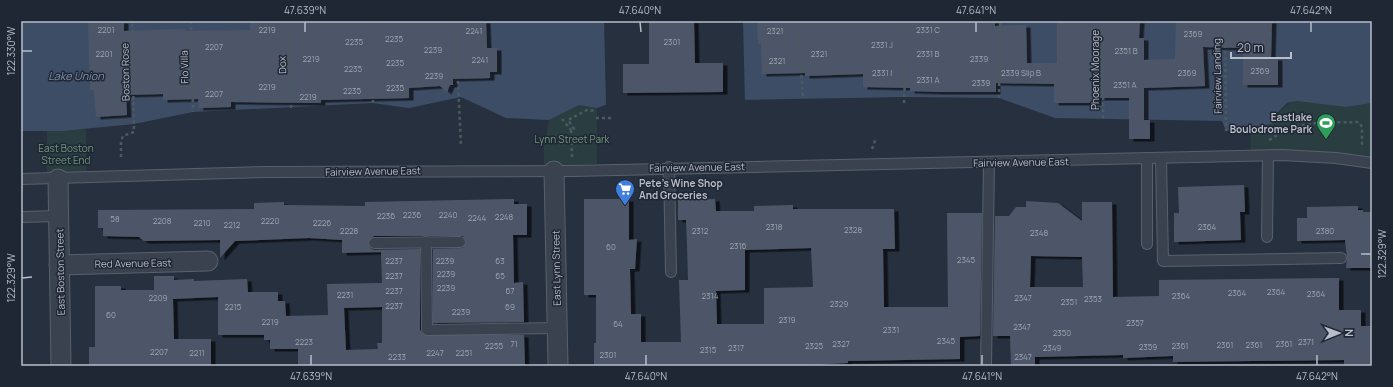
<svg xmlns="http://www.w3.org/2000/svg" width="1393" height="387" viewBox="0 0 1393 387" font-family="Manrope,sans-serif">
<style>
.green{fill:#2a3e41}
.water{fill:#3e4d66}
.pier{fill:#27303f}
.building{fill:#4d5767;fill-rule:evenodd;filter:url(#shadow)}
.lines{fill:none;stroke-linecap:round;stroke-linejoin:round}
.service-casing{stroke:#59606c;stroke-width:12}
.minor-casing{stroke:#59606c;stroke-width:21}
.path{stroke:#495b5f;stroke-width:2.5;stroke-dasharray:3 3;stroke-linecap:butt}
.service{stroke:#3b424f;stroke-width:10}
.minor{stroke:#3b424f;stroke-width:19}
.ticks{fill:none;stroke:#b7bdc9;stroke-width:1.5}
.labels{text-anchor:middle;stroke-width:3;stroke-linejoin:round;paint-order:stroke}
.number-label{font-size:8px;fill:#9ca4b0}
.street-label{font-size:10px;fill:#b7bdc9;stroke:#202734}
.poi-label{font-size:10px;font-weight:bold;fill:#b7bdc9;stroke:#202734;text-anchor:end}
.park-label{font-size:10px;fill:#70997b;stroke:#202734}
.water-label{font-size:11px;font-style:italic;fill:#8192af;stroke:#202734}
.neatline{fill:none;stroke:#b7bdc9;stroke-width:1.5}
.ticks-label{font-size:10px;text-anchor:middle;fill:#b7bdc9}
</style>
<defs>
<filter id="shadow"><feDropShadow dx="4.5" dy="2.5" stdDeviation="0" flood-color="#0009"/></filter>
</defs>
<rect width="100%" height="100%" fill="#27303f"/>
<g class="green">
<path d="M 1297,101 L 1346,107 L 1372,103 L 1372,162 L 1251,156 L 1250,127 L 1272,124 C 1279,112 1282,105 1297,101 Z"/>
<polygon points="579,105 597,108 597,164 544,166 544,146 549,120"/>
<polygon points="86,129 86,178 47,179 47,131"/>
</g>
<polygon class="water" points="21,21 1372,21 1372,103 1346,107 1297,101 1287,103 1277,113 1272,124 1226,131 1222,121 1055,118 999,98 904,97 613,102 597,108 579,105 549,120 506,118 461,97 409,108 373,103 193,112 134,124 62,131 21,131"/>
<polygon class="pier" points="604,21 743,21 745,102 606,105"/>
<g class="building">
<polygon points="88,21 124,21 124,31 185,29 185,31 250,30 250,21 486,21 487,48 497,48 497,72 490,72 490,78 453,79 453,85 450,85 447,92 440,86 409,88 409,98 321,100 321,103 311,103 231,102 231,107 199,108 198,99 163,100 163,94 126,95 127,115 96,117 94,90 90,90"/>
<polygon points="649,21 694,21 695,63 723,63 723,92 623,93 623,64 649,64"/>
<polygon points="757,21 995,21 995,26 1026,25 1027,63 1057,63 1057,21 1140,21 1139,38 1144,38 1144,60 1175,59 1176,22 1272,21 1271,58 1278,58 1278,85 1243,85 1243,48 1203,47 1205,86 1144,88 1144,120 1150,120 1150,139 1129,139 1129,98 1097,98 1097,103 1054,103 1054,84 996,83 996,92 939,92 910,91 910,88 863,87 863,74 805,76 805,73 762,74 761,43 758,44"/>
<polygon points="1244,185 1245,212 1240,212 1241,240 1174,242 1174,213 1179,213 1178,187"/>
<path d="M 514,199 L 514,204 L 527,204 L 527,235 L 513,235 L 514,283 L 523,282 L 524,322 L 433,323 L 433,249 L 463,248 L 466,242 L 463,236 L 374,236 L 369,240 L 368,243 L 370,248 L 374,250 L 420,249 L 420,330 L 424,335 L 524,335 L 525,366 L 298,366 L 298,349 L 270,349 L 270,340 L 264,340 L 264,335 L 218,335 L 218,297 L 173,299 L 174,339 L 211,339 L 211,366 L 89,366 L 89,347 L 95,347 L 95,286 L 121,286 L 121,290 L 154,290 L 154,276 L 174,276 L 174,280 L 194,279 L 194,281 L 247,279 L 248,292 L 278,292 L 278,301 L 285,301 L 286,316 L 328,315 L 327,284 L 382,283 L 381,252 L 342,253 L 342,240 L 309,238 L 235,241 L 220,258 L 220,240 L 144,241 L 139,237 L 103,236 L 103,228 L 98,228 L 98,210 L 254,209 L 254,203 L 284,202 L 284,205 L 365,206 L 365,202 ZM 382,307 L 382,343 L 377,343 L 378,349 L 346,350 L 344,308 Z"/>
<path d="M 584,199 L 629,199 L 629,240 L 637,239 L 635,269 L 630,269 L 631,314 L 641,314 L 641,342 L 681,342 L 679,280 L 688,280 L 687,243 L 686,220 L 678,220 L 678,200 L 715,199 L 716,211 L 754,211 L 754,206 L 793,205 L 793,209 L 894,209 L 895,249 L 883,249 L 884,307 L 948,307 L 947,213 L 982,213 L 980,336 L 960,337 L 960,359 L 848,361 L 848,363 L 789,366 L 594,366 L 594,343 L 596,343 L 596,295 L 584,295 ZM 811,248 L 813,287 L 764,288 L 764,324 L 717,324 L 716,291 L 745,290 L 745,250 Z"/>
<path d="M 1026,201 L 1058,203 L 1082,221 L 1082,202 L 1112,202 L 1113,297 L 1159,296 L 1159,280 L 1339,278 L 1339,310 L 1361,310 L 1361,326 L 1372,326 L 1372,366 L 1344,366 L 1344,360 L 1173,362 L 1173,356 L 1123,358 L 1123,355 L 1035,357 L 1035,366 L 1011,366 L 1010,336 L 993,336 L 995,216 L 1009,216 L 1016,207 L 1026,207 ZM 1031,256 L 1082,257 L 1083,287 L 1030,287 Z"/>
<polygon points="1358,206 1358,210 1363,210 1363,212 1372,212 1372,268 1346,268 1347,258 1345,240 1297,241 1297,218 1307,218 1307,207"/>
</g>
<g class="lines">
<g class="service-casing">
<g id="service">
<polyline points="1161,158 1163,261 1341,258"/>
<polyline points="669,167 671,272"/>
<polyline points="21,179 267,172 572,171 1282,155 1336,158 1372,163"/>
<polyline points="21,217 59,216"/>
<polyline points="1267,237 1268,156"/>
<polyline points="426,242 427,330 557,328"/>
<polyline points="374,243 460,242"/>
<polyline points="1147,244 1147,159"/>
<polyline points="986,366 989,162"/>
</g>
</g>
<g class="minor-casing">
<g id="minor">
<polyline points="554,171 558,366"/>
<polyline points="58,179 61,366"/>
<polyline points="59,265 208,261"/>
</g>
</g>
<g class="path">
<polyline points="191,21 193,112"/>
<polyline points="288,21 291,108"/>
<polyline points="455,21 461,146"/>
<polyline points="798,21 803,99"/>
<polyline points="1225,21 1226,131"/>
<polyline points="999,98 1000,21"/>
<polyline points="373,103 373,21"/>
<polyline points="904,103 907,21"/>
<polyline points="596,118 612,118"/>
<polyline points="1103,118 1104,21"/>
<polyline points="562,119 571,130"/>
<path d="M 1269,140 C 1303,119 1321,123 1359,122 L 1362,127 L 1362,147"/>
<polyline points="872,149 876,138"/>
<polyline points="121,157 121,141 123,136 134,132 132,21"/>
<polyline points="572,157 571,130 574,129 568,120 587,110 596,111"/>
</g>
<use href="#service" class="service"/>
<use href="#minor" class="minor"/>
</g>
<path class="ticks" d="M 305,22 L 305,32M 640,22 L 641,32M 976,22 L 976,32M 1311,22 L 1311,32M 22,51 L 32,51M 1361,254 L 1371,254M 22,278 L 32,277M 311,355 L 311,365M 646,355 L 646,365M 982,355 L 982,365M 1317,355 L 1317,365"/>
<defs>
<g id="stadium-pin" transform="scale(1)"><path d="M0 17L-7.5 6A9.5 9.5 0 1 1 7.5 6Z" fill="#2e9e5b" stroke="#202734"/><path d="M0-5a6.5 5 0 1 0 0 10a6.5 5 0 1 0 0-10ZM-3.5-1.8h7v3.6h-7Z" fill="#fff"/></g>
<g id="supermarket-pin" transform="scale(1)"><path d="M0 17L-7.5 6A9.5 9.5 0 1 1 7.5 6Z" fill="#3f7fe0" stroke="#202734"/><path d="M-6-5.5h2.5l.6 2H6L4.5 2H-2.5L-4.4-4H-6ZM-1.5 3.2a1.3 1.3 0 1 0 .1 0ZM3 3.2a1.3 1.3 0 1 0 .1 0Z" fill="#fff"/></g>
</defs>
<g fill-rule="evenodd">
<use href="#stadium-pin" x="1326" y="123"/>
<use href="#supermarket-pin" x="625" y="189"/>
</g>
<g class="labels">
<g class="number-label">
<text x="106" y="33">2201</text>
<text x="267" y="33">2219</text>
<text x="928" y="33">2331 C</text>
<text x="474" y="34">2241</text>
<text x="775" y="34">2321</text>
<text x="1193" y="37">2369</text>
<text x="394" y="42">2235</text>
<text x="354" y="45">2235</text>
<text x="672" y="45">2301</text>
<text x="882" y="48">2331 J</text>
<text x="214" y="50">2207</text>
<text x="433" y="53">2239</text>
<text x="1126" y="54">2351 B</text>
<text x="104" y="57">2201</text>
<text x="819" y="57">2321</text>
<text x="928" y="57">2331 B</text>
<text x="311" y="62">2219</text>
<text x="979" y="62">2339</text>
<text x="480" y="63">2241</text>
<text x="777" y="64">2321</text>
<text x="395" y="66">2235</text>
<text x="353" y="72">2235</text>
<text x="1260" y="74">2369</text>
<text x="882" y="76">2331 I</text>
<text x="1021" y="76">2339 Slip B</text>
<text x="1187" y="76">2369</text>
<text x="434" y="79">2239</text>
<text x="928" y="83">2331 A</text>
<text x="981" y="86">2339</text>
<text x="1125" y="88">2351 A</text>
<text x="267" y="90">2219</text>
<text x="395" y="91">2235</text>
<text x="352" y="94">2235</text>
<text x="214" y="97">2207</text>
<text x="308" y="100">2219</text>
<text x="412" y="218">2236</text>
<text x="448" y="218">2240</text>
<text x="386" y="219">2236</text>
<text x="504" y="220">2248</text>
<text x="477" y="221">2244</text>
<text x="115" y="222">58</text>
<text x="162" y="224">2208</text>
<text x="270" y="224">2220</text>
<text x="202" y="226">2210</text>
<text x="322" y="226">2226</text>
<text x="232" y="228">2212</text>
<text x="774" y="230">2318</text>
<text x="1207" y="230">2364</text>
<text x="853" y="233">2328</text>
<text x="349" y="234">2228</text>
<text x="700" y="234">2312</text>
<text x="1325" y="234">2380</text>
<text x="1039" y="236">2348</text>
<text x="738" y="249">2316</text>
<text x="611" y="250">60</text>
<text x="966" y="263">2345</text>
<text x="394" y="264">2237</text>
<text x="445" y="264">2239</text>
<text x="500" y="264">63</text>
<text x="446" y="277">2239</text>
<text x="394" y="279">2237</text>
<text x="500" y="279">65</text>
<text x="446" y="291">2239</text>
<text x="394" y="294">2237</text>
<text x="510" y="294">67</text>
<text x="1276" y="295">2364</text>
<text x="1237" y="296">2364</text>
<text x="1316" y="297">2364</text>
<text x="345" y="298">2231</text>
<text x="710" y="299">2314</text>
<text x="1181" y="299">2364</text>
<text x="158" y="301">2209</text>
<text x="1023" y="301">2347</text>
<text x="1093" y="302">2353</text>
<text x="1069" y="305">2351</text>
<text x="839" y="307">2329</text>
<text x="394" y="309">2237</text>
<text x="233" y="310">2215</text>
<text x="510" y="310">69</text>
<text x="461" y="315">2239</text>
<text x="111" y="318">60</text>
<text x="787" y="323">2319</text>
<text x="270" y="325">2219</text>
<text x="1135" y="326">2357</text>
<text x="618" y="327">64</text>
<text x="1022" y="330">2347</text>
<text x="891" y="333">2331</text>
<text x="1062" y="336">2350</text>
<text x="946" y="344">2345</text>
<text x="304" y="345">2223</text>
<text x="1306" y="345">2371</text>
<text x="514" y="347">71</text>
<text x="841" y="347">2327</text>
<text x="1284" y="347">2361</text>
<text x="1225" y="348">2361</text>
<text x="1254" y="348">2361</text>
<text x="494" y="349">2255</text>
<text x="814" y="349">2325</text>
<text x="1180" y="349">2361</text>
<text x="1148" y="350">2359</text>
<text x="736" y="351">2317</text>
<text x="1052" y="351">2349</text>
<text x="708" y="353">2315</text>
<text x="159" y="355">2207</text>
<text x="197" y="356">2211</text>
<text x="435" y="356">2247</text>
<text x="464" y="356">2251</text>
<text x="608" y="358">2301</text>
<text x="397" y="360">2233</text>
<text x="1023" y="360">2347</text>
</g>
<g class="street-label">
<text transform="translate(282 65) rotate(-92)" y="4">Dox</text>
<text transform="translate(184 67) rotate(-91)" y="4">Flo Villa</text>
<text transform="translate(1095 70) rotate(-90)" y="4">Phoenix Moorage</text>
<text transform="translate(125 72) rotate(-91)" y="4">Boston Rose</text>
<text transform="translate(1217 76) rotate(-91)" y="4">Fairview Landing</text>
<text transform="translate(1021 162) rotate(-1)" y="4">Fairview Avenue East</text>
<text transform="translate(697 167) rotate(-1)" y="4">Fairview Avenue East</text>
<text transform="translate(373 171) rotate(-1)" y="4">Fairview Avenue East</text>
<text transform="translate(133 263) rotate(-1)" y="4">Red Avenue East</text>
<text transform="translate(556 268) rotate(-91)" y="4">East Lynn Street</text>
<text transform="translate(60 272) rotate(-91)" y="4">East Boston Street</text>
</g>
<g class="poi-label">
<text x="1312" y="121">Eastlake<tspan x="1312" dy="12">Boulodrome Park</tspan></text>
<text x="639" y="187" text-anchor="start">Pete's Wine Shop<tspan x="639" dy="12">And Groceries</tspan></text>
</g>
<g class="park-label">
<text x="572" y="143">Lynn Street Park</text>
<text x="66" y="152">East Boston<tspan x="66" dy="12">Street End</tspan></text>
</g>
<g class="water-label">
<text x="76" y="80">Lake Union</text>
</g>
</g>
<rect width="1393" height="387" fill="none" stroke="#202734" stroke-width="44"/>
<g transform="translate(1339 333) rotate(89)" stroke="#202734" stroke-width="3" paint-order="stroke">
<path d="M0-3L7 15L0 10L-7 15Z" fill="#b7bdc9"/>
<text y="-6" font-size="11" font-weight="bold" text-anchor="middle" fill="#b7bdc9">N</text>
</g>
<path d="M1231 52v6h60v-6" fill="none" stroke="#b7bdc9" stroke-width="2"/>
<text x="1237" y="52" font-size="12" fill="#b7bdc9" stroke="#202734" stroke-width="3" paint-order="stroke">20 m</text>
<rect x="22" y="22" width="1349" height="343" class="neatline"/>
<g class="ticks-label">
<text x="305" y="14">47.639°N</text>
<text x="640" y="14">47.640°N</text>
<text x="976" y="14">47.641°N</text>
<text x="1311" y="14">47.642°N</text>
<text transform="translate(11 51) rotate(-90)" y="4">122.330°W</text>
<text transform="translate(1382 254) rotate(-90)" y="4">122.329°W</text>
<text transform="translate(11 278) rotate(-90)" y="4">122.329°W</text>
<text x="311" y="380">47.639°N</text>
<text x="646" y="380">47.640°N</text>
<text x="982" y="380">47.641°N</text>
<text x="1317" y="380">47.642°N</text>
</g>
</svg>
